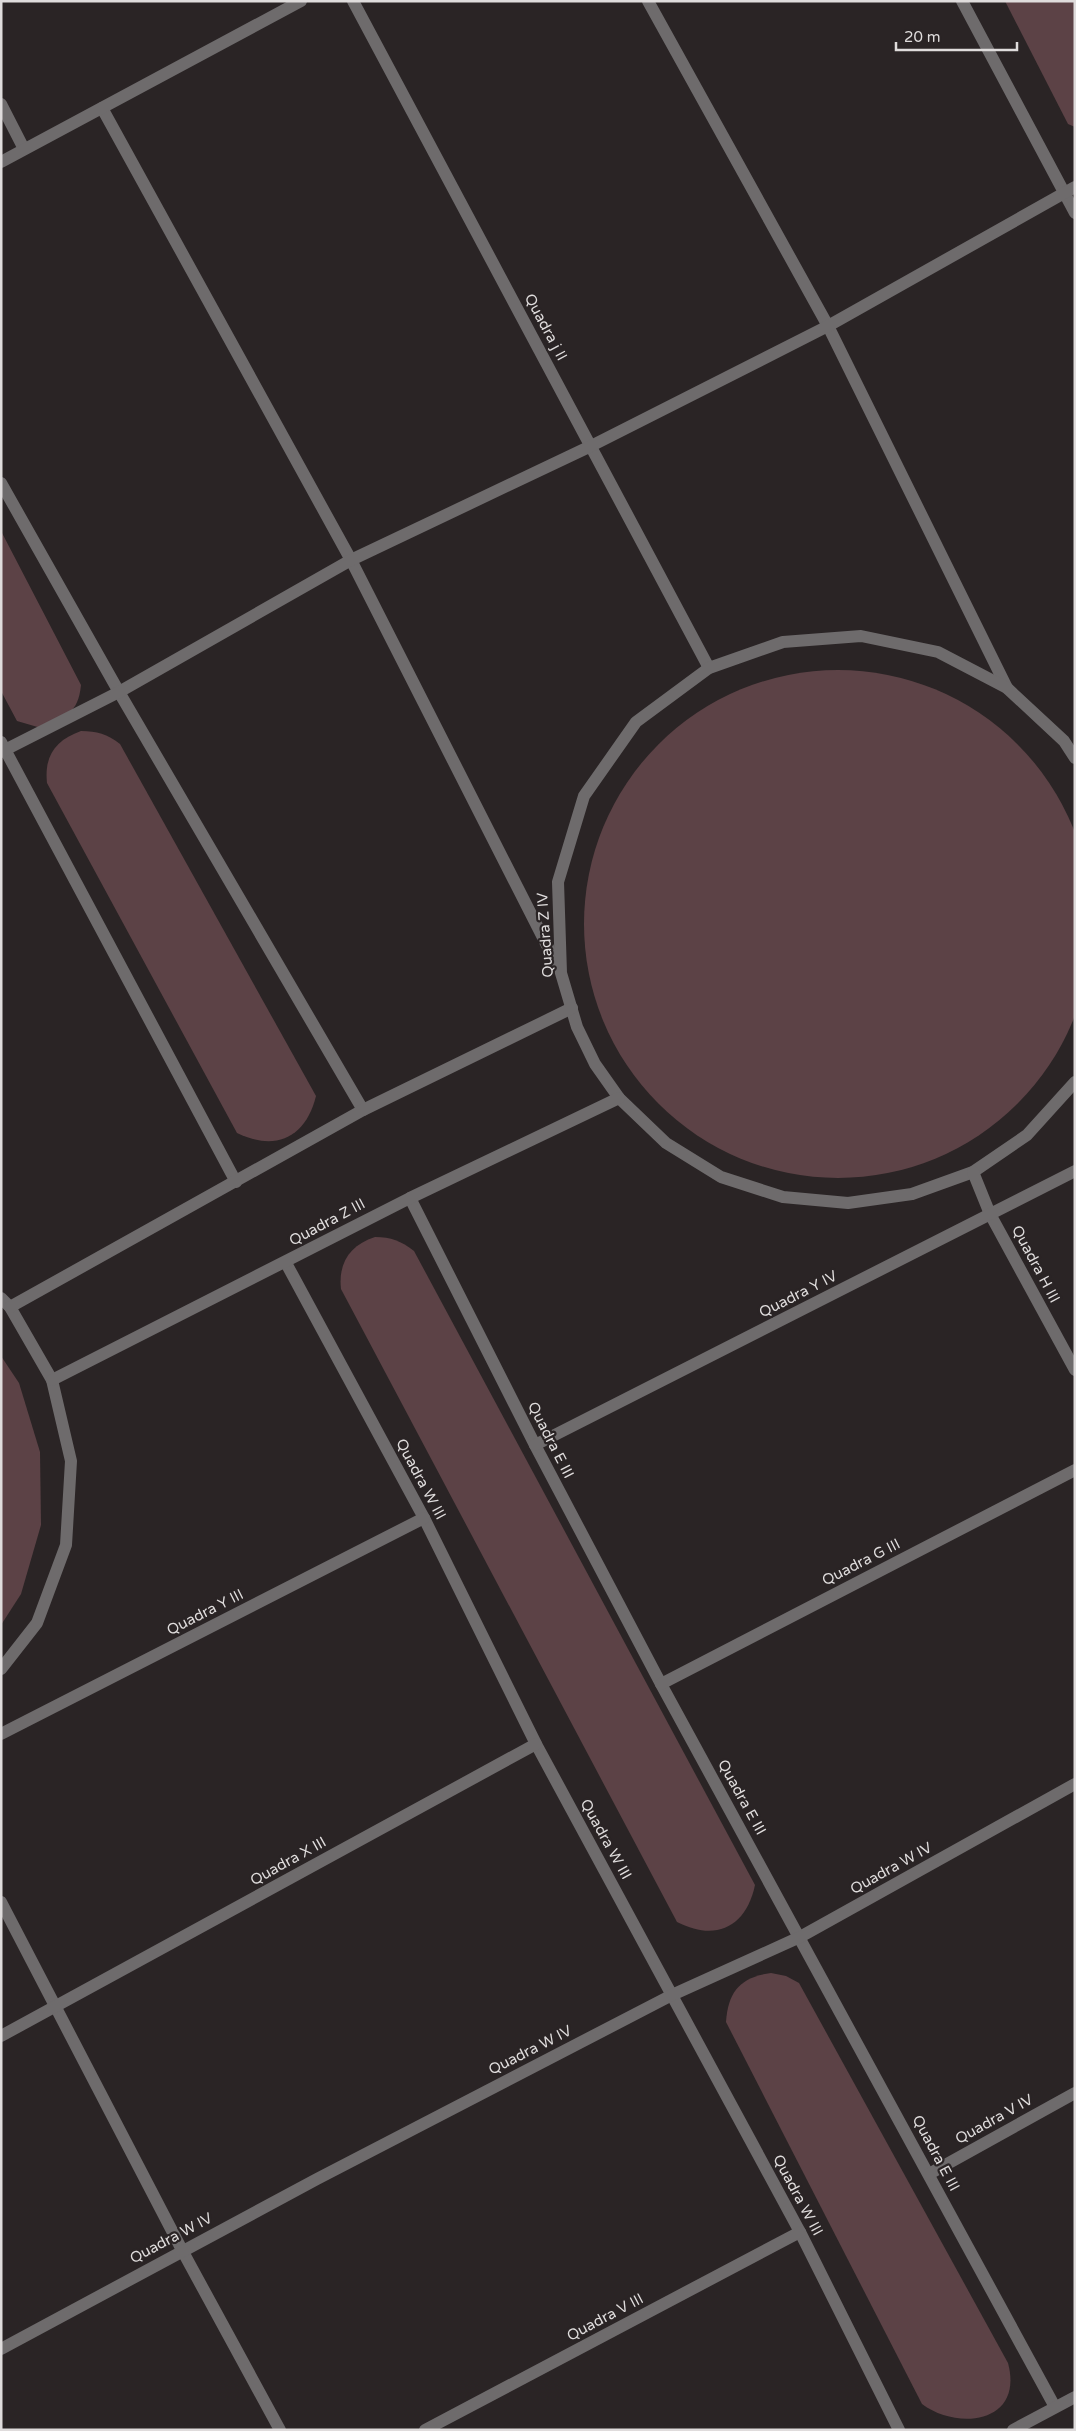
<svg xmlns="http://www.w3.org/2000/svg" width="1076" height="2431" viewBox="0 0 1076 2431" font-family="'Varela Round',sans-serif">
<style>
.green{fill:#5c4246}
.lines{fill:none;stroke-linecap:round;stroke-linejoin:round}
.minor{stroke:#6e6b6c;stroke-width:12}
.labels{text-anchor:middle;stroke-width:4.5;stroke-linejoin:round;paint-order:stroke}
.street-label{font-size:15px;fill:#dfdcdc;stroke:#2a2425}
</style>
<rect width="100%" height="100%" fill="#2a2425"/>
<g class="green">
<polygon points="1005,1 1075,1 1075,127 1068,124"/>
<path d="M 1,531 L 81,685 C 78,715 65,715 41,728 L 17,721 L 1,691 Z"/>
<circle cx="838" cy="924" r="254"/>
<path d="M 81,731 C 97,731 107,734 120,744 L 316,1096 C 306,1137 276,1152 237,1133 L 47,783 C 44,755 56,740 81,731 Z"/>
<path d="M 375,1237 C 391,1237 401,1241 414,1251 L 755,1885 C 746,1927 716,1942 677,1922 L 341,1289 C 338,1263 350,1245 375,1237 Z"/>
<polygon points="1,1356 19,1383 40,1452 41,1525 21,1594 1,1625"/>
<path d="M 771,1973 L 786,1976 L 799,1983 L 1008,2363 C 1024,2423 958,2431 922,2404 L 726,2022 C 728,1992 740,1977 771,1973 Z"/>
</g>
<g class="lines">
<g class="minor">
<polyline points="353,1 709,668"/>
<polyline points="648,1 828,326 1007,688"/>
<polyline points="962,1 1075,213"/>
<polyline points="1,104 24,149"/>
<polyline points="102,108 351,560 559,969"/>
<polyline points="1,162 301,1"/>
<polyline points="1,483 119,692 363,1110"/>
<polyline points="1,742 236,1182"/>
<polyline points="1,752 119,692 351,560 591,446 828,326 1075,187"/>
<polyline points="1075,758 1064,741 1007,688 938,652 861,636 783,642 709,668 636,722 584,796 558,882 561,973 577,1027 595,1064 619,1098 666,1143 721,1177 783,1197 848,1203 912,1194 973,1172 1027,1135 1075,1082"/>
<polyline points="973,1172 990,1214 1075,1370"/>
<polyline points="410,1198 535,1445 661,1684 1055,2407"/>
<polyline points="286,1263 424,1518 536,1744 800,2232 899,2430"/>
<polyline points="1,1298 10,1307 52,1380 71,1461 66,1545 37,1623 1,1669"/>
<polyline points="10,1307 363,1110 572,1008"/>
<polyline points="52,1380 410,1198 619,1098"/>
<polyline points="535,1445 1075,1171"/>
<polyline points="661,1684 1075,1470"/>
<polyline points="1,1734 424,1518"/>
<polyline points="1,1902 182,2250 280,2430"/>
<polyline points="1,2036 536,1744"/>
<polyline points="929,2174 1075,2093"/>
<polyline points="1,2349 317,2179 672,1995 800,1937 1075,1784"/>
<polyline points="425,2430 800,2232"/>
<polyline points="1013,2430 1075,2397"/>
</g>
</g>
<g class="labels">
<g class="street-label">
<text transform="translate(546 327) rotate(62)" y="5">Quadra j II</text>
<text transform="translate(545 935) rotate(-94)" y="5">Quadra Z IV</text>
<text transform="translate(327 1222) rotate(-28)" y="5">Quadra Z III</text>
<text transform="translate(1036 1264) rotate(62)" y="5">Quadra H III</text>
<text transform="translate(798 1294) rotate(-27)" y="5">Quadra Y IV</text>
<text transform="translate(551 1440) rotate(63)" y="5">Quadra E III</text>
<text transform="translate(421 1479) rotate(62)" y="5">Quadra W III</text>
<text transform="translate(861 1562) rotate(-27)" y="5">Quadra G III</text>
<text transform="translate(205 1612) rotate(-27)" y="5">Quadra Y III</text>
<text transform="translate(742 1797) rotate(61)" y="5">Quadra E III</text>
<text transform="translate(606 1839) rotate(61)" y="5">Quadra W III</text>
<text transform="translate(288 1861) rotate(-29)" y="5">Quadra X III</text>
<text transform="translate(891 1868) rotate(-29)" y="5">Quadra W IV</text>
<text transform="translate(530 2050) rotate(-27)" y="5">Quadra W IV</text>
<text transform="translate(994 2119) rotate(-29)" y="5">Quadra V IV</text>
<text transform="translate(936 2153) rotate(62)" y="5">Quadra E III</text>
<text transform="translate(798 2195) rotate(62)" y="5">Quadra W III</text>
<text transform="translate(171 2238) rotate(-28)" y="5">Quadra W IV</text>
<text transform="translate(605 2317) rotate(-28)" y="5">Quadra V III</text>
</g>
</g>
<rect width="1076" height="2431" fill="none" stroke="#dfdcdc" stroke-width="5"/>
<path d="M896 42v8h121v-8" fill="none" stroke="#dfdcdc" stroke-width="2.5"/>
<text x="904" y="42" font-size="15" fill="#dfdcdc" stroke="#2a2425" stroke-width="4" paint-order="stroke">20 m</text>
</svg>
